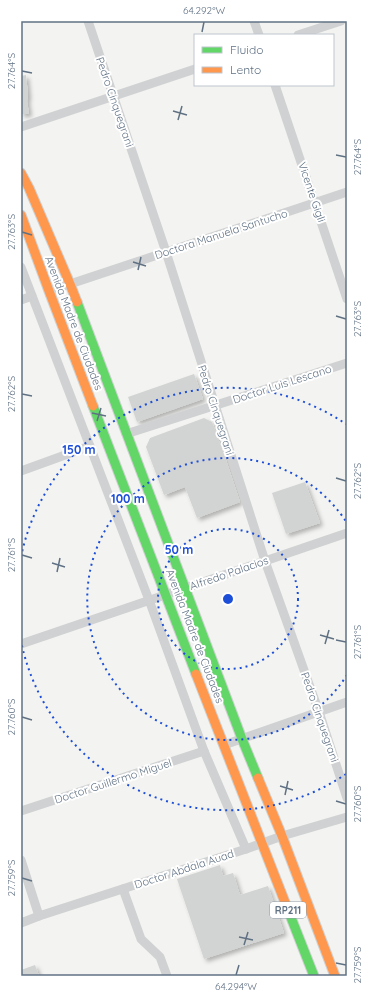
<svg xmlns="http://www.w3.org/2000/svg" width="368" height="997" viewBox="0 0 368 997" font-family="Quicksand,sans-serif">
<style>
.building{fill:#d2d4d3;filter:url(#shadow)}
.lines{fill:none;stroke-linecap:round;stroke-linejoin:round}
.fast-casing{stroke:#cfd1d2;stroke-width:11}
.slow-casing{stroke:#cfd1d2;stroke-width:11}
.street{stroke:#d0d1d2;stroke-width:9}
.fast{stroke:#63d668;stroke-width:9}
.slow{stroke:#ff974d;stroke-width:9}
.ticks{fill:none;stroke:#607184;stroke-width:1.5}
.ring{fill:none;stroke:#1d4ed8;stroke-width:2;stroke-dasharray:2 4}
.labels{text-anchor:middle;stroke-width:4;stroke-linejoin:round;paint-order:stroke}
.shield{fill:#fff;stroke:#909ca9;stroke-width:1}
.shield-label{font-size:10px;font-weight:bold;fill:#607184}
.street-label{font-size:11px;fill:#607184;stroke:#fff}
.centre{fill:#1d4ed8;stroke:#fff;stroke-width:2}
.ring-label{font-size:12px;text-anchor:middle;font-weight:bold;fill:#1d4ed8;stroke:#fff;stroke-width:4;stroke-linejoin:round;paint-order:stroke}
.neatline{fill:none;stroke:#607184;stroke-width:1.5}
.ticks-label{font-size:10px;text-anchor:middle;fill:#607184}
</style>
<defs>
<filter id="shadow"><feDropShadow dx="3" dy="3" stdDeviation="2" flood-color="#0004"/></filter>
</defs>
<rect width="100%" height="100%" fill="#f3f4f1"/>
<g class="building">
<polygon points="26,75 28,95 27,101 29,114 21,114 21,76"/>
<polygon points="194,374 203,399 137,422 128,397"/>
<polygon points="204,418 212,422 225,457 240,502 197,518 185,487 164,495 146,447 150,438"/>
<polygon points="305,482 320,523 286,534 272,493"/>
<polygon points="220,865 223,876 233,873 240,895 268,886 284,933 204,959 177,879"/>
<polygon points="35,965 39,976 22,976 21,970"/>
</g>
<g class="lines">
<g class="fast-casing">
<g id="fast">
<polyline points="77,302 242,739 258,778"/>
<polyline points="93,406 196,674"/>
<polyline points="288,910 314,976"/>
</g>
</g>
<g class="slow-casing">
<g id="slow">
<polyline points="21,173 29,188 70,284 77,302"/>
<polyline points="21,215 49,291 93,406"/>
<polyline points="196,674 288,910"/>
<polyline points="258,778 282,836 335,976"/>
</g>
</g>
<g class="street">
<polyline points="88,21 166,252 265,561 319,712 347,798"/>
<polyline points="254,21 259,35"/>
<polyline points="298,35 341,21"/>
<polyline points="275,85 347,299"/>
<polyline points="21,127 195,69"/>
<polyline points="21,267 149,600 204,751 246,849"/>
<polyline points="49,291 347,192"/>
<polyline points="21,300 32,296"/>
<polyline points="126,434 347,363"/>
<polyline points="21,471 90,446"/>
<polyline points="21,644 347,533"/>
<polyline points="224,745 347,702"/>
<polyline points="21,811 204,751"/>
<polyline points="21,860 39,916"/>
<polyline points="123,889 141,939 160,957 167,976"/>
<polyline points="21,923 39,916 246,849 282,836 347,817"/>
</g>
<use href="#fast" class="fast"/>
<use href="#slow" class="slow"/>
</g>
<path class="ticks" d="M 202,32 L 204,22M 22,71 L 32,73M 173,111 L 187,115M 178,120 L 182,106M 336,155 L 346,157M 22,232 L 32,235M 133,262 L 146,266M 138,270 L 141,257M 336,316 L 346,319M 22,394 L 32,396M 92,413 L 106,416M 97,421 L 101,408M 336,478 L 346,481M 22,555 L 32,558M 52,563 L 65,567M 57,572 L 60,558M 320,635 L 334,639M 336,640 L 346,642M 325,644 L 329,630M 22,717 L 32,720M 280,786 L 293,790M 285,795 L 288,781M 336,801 L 346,804M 22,878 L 32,881M 239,937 L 253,940M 244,945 L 248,932M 336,963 L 346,965M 236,975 L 239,965"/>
<g class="ring">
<circle cx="228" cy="599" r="70"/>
<path d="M347 675A141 141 0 1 1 347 523"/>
<path d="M346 774A211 211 0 0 1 21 641M21 557A211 211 0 0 1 346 424"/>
</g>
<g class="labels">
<rect class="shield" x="270" y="902" width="36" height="16" rx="3"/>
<g class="shield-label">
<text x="288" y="914">RP211</text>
</g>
<g class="street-label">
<text transform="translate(115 102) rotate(71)" y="4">Pedro Cinquegrani</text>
<text transform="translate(312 192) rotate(71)" y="4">Vicente Gigli</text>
<text transform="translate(221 234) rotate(-18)" y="4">Doctora Manuela Santucho</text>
<text transform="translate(74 323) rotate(69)" y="4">Avenida Madre de Ciudades</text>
<text transform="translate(282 384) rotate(-18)" y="4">Doctor Luis Lescano</text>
<text transform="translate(216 410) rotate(72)" y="4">Pedro Cinquegrani</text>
<text transform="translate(229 573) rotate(-19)" y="4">Alfredo Palacios</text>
<text transform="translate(195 636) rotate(69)" y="4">Avenida Madre de Ciudades</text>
<text transform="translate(320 717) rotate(71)" y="4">Pedro Cinquegrani</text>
<text transform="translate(113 781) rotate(-18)" y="4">Doctor Guillermo Miguel</text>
<text transform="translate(184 869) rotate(-18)" y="4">Doctor Abdala Auad</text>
</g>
</g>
<circle cx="228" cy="599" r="6" class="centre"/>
<g class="ring-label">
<text x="79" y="454">150 m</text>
<text x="128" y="503">100 m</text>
<text x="179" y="554">50 m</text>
</g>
<rect width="368" height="997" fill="none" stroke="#ffffff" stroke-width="44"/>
<rect x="194" y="34" width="140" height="52" fill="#ffffff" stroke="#bfc6ce"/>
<rect x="202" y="47" width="20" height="6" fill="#63d668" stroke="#bfc6ce"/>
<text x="230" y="54" font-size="12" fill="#607184">Fluido</text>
<rect x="202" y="67" width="20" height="6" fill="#ff974d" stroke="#bfc6ce"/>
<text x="230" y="74" font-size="12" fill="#607184">Lento</text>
<rect x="22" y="22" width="324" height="953" class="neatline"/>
<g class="ticks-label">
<text x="204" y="14">64.292°W</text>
<text transform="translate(11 71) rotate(-90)" y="4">27.764°S</text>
<text transform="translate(357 157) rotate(-90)" y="4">27.764°S</text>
<text transform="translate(11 232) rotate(-90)" y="4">27.763°S</text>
<text transform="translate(357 319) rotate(-90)" y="4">27.763°S</text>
<text transform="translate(11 394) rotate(-90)" y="4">27.762°S</text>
<text transform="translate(357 481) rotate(-90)" y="4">27.762°S</text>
<text transform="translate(11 555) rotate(-90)" y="4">27.761°S</text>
<text transform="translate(357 642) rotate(-90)" y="4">27.761°S</text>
<text transform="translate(11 717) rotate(-90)" y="4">27.760°S</text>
<text transform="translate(357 804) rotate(-90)" y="4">27.760°S</text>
<text transform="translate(11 878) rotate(-90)" y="4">27.759°S</text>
<text transform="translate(357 965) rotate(-90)" y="4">27.759°S</text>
<text x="236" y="990">64.294°W</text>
</g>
</svg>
